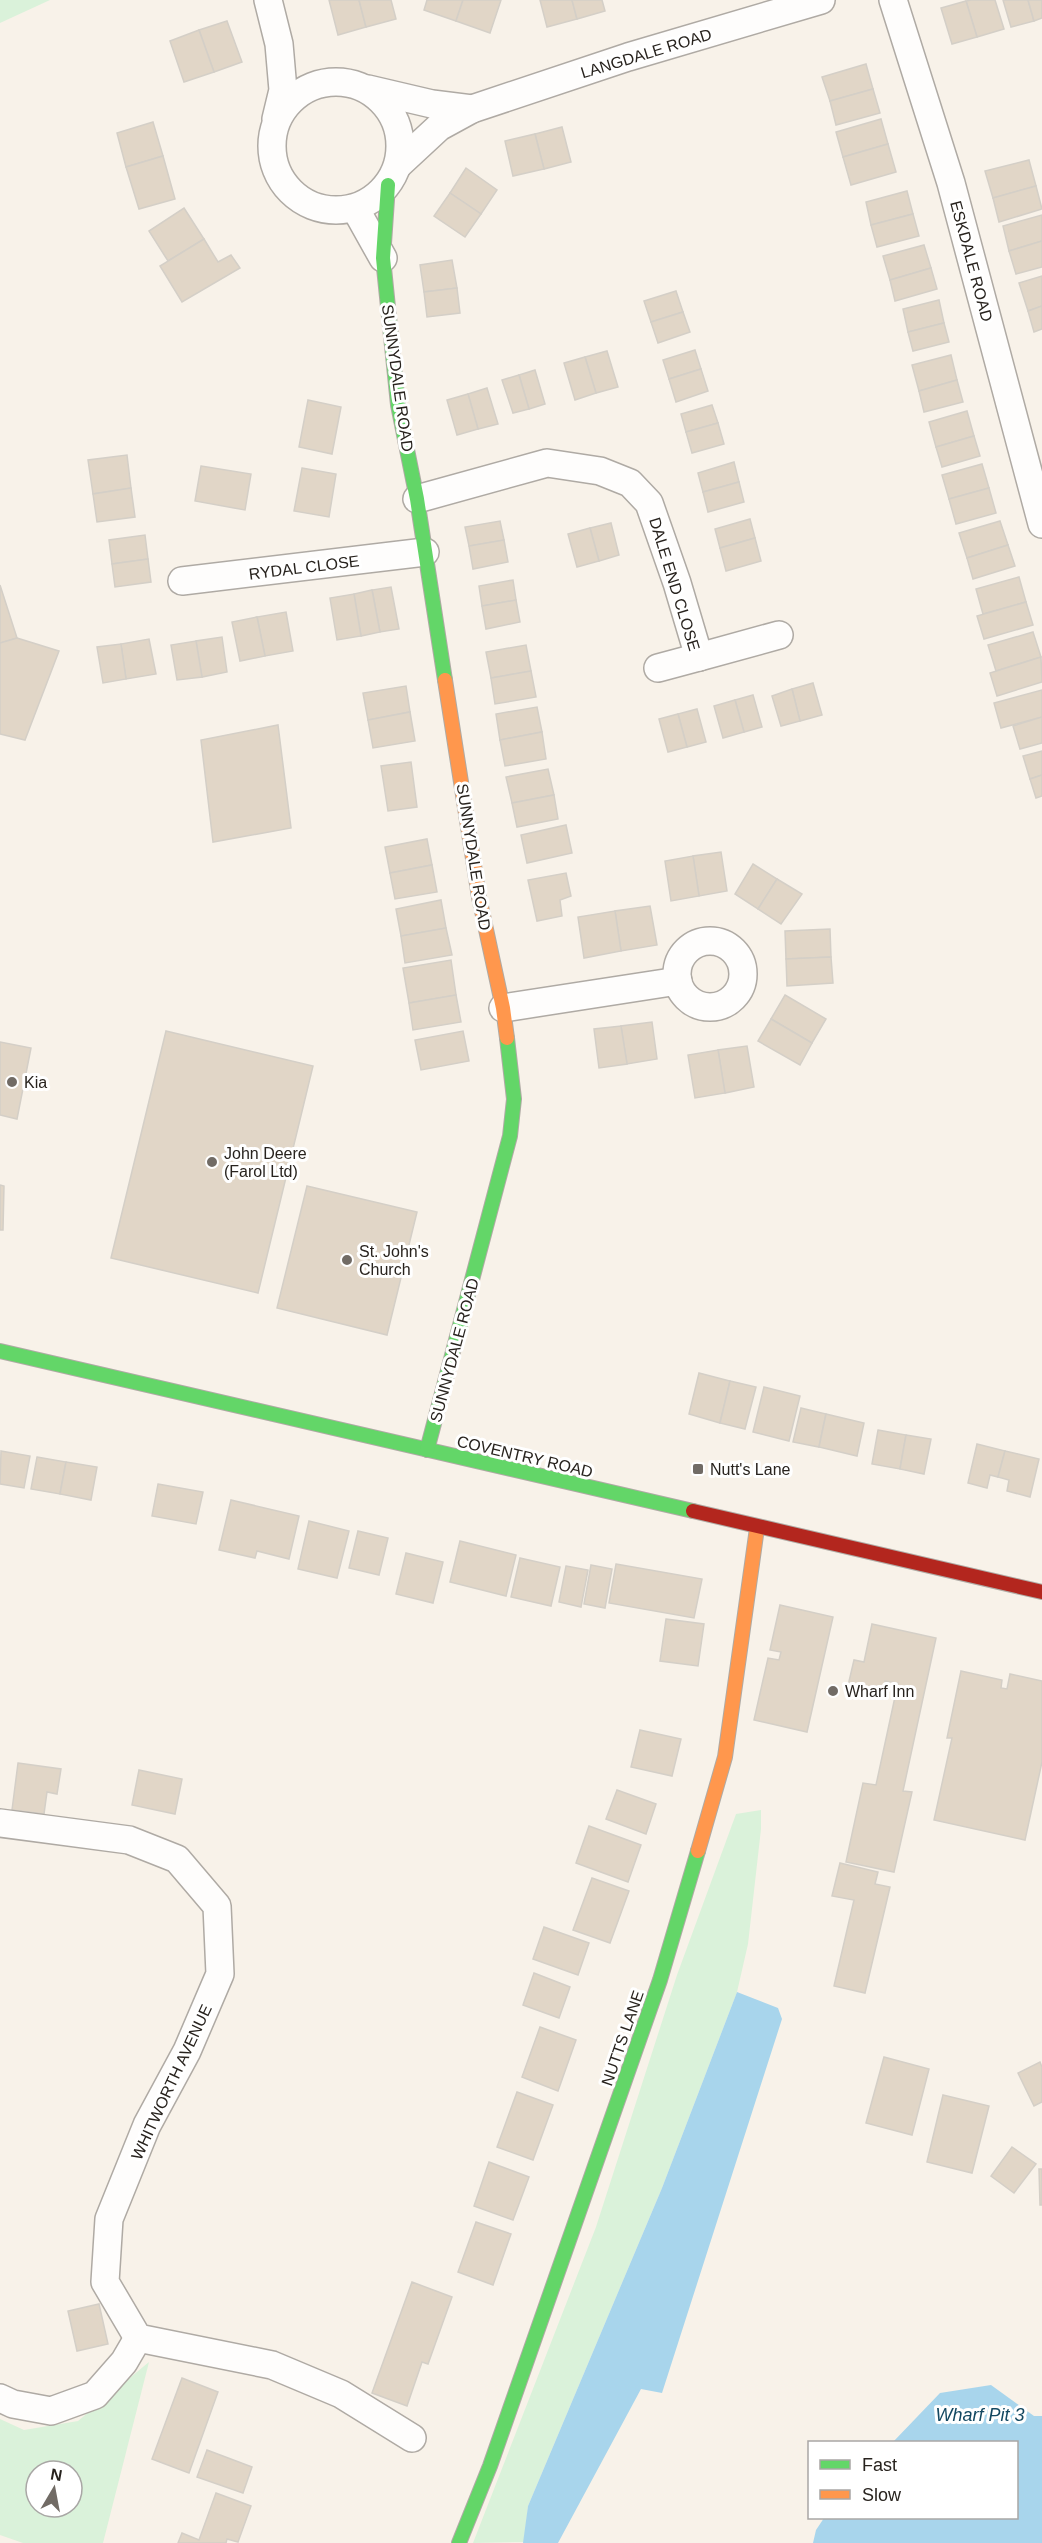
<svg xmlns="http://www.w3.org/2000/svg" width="1042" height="2543" viewBox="0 0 1042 2543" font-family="Helvetica,sans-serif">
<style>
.green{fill:#daf2da;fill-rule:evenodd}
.water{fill:#a8d5ec}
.building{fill:#e1d6c7;stroke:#d4cfc7;stroke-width:1.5}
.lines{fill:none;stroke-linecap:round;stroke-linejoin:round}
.street-casing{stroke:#afaaa4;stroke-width:30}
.fast-casing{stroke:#afaaa4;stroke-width:16}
.slow-casing{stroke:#afaaa4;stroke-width:16}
.jam-casing{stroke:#afaaa4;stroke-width:16}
.street{stroke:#fefdfc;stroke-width:27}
.fast{stroke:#63d668;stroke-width:14}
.slow{stroke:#ff974d;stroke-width:14}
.jam{stroke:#b3261e;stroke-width:14}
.poi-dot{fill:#716b65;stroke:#fff;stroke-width:2}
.labels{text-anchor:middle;stroke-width:6;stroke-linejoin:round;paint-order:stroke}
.street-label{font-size:16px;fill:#28231e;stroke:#fff}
.poi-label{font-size:16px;fill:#28231e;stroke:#fff;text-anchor:start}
.water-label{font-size:18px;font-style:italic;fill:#134861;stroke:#fff}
</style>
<rect width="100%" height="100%" fill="#f8f2e9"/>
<g class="green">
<polygon points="0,0 50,0 0,23"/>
<polygon points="761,1810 761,1829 748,1944 737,1992 662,2188 528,2506 524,2542 473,2543 596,2227 677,1975 736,1814"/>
<path d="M 149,2362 L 103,2543 L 23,2543 L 0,2535 L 0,2419 L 24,2430 L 78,2421 ZM 36,2471 L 72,2471 L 72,2507 L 36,2507 Z"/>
</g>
<g class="water">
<polygon points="737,1992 778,2008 782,2019 662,2393 641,2389 558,2543 523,2543 528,2506 662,2188"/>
<polygon points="991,2385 1034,2416 1042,2416 1042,2543 813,2543 816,2530 824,2518 1016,2518 1016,2442 893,2442 940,2393"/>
</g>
<g class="building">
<polygon points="329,0 359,0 366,27 338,35"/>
<polygon points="359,0 391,0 396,19 366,27"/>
<polygon points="427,0 463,0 456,21 424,10"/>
<polygon points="463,0 501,0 490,33 456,21"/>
<polygon points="540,0 572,0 577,19 547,27"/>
<polygon points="572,0 602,0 605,11 577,19"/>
<polygon points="971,0 995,0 1004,29 977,37 966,1"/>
<polygon points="1003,0 1028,0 1034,21 1011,27"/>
<polygon points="1028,0 1042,0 1042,18 1034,21"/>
<polygon points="966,1 977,37 952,44 941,8"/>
<polygon points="227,21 242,62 214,72 199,30"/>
<polygon points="199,30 214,72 184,82 170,41"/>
<polygon points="866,64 873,89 830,101 822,77"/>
<polygon points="873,89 880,113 836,125 830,101"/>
<polygon points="881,119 888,144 843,157 836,132"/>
<polygon points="153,122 163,156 126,167 117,133"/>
<polygon points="562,127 571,162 544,169 535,134"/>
<polygon points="535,134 544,169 513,176 505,141"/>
<polygon points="888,144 896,172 851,185 843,157"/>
<polygon points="163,156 175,199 139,209 126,167"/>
<polygon points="1029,160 1036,186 993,198 985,171"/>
<polygon points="466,168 497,190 481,214 450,193"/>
<polygon points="1036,186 1042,209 999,222 993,198"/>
<polygon points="907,191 913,214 871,225 866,202"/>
<polygon points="450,193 481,214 465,237 434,216"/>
<polygon points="184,208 204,239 168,261 149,231"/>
<polygon points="913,214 919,236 877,247 871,225"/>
<polygon points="1042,215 1042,241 1009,251 1003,226"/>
<polygon points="204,239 218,262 231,255 240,268 182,302 160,266"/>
<polygon points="1042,241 1042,267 1016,274 1009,251"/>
<polygon points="924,245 931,268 890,280 883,256"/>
<polygon points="452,260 457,288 424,292 420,265"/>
<polygon points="931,268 937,289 895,301 890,280"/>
<polygon points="1042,276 1042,306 1028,311 1019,283"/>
<polygon points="457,288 460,313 427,317 424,292"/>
<polygon points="676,291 683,312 651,322 644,301"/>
<polygon points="939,300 944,323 908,332 903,309"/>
<polygon points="1042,306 1042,329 1034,332 1028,311"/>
<polygon points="683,312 690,332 658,343 651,322"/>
<polygon points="944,323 949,342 913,351 908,332"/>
<polygon points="695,350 701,369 669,379 663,360"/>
<polygon points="607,351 618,387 596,393 585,357"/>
<polygon points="951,355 957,380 919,391 912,365"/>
<polygon points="585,357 596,393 575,400 564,363"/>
<polygon points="701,369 708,391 676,402 669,379"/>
<polygon points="535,370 545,404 529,409 519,375"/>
<polygon points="519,375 529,409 513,413 502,380"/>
<polygon points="957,380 963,402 924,412 919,391"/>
<polygon points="487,388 498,424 478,429 468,394"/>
<polygon points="468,394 478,429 457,435 447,400"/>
<polygon points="308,400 341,407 332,454 299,447"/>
<polygon points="712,405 718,423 686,432 681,414"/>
<polygon points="967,411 974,436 936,447 929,422"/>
<polygon points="718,423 724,444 692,453 686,432"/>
<polygon points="974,436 980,456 942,467 936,447"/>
<polygon points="127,455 131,488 93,494 88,460"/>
<polygon points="734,462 739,482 703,492 698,473"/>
<polygon points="982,464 989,488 949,499 942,475"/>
<polygon points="201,466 251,474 245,510 195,501"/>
<polygon points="302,468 336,474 329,517 294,511"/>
<polygon points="739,482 744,502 708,512 703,492"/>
<polygon points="131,488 135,517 97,522 93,494"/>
<polygon points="989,488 996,513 956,524 949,499"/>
<polygon points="750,519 755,538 720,548 715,529"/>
<polygon points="500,521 504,540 469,546 465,527"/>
<polygon points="1000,521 1008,545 967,558 959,533"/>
<polygon points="611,523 619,555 599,561 590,528"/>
<polygon points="590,528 599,561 577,567 568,534"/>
<polygon points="145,535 148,559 112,564 109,540"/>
<polygon points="755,538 761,561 726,571 720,548"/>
<polygon points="504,540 508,562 473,569 469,546"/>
<polygon points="1008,545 1015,566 973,579 967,558"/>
<polygon points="148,559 151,582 115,587 112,564"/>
<polygon points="1019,577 1026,602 983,614 976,589"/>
<polygon points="513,580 516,600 482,606 479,586"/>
<polygon points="0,585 17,638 0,643"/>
<polygon points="391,587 399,629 380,632 372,590"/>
<polygon points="372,590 380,632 361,636 354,594"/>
<polygon points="354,594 361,636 337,640 330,598"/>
<polygon points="516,600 520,622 486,629 482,606"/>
<polygon points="1026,602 1033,625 984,639 977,616"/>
<polygon points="286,612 293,651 265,656 257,617"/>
<polygon points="257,617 265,656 240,661 232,622"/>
<polygon points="1033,632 1041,657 996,671 988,645"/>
<polygon points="222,637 227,672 202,677 196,641"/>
<polygon points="17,638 59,651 25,740 0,734 0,643"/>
<polygon points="149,639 156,674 126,679 121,644"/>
<polygon points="196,641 202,677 177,680 171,645"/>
<polygon points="121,644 126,679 103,683 97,647"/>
<polygon points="526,645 531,671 491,678 486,652"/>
<polygon points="1041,657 1042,682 997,696 990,673"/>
<polygon points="531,671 536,697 495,704 491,678"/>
<polygon points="813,683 822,715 800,721 792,689"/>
<polygon points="406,686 410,712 368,720 363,693"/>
<polygon points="792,689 800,721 781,726 772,696"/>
<polygon points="1042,690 1042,717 1001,728 994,703"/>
<polygon points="753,695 762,727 744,732 735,700"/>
<polygon points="735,700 744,732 723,738 714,706"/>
<polygon points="537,707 542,732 500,740 496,714"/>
<polygon points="697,709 706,742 687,747 678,714"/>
<polygon points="410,712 415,741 373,748 368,720"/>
<polygon points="678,714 687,747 668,752 659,719"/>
<polygon points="1042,717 1042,743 1020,749 1013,726"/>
<polygon points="278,725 291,828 213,842 201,740"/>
<polygon points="542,732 546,759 505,766 500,740"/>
<polygon points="1042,751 1042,775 1030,779 1023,756"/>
<polygon points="411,762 417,807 388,811 381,766"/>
<polygon points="548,769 554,795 512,803 506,777"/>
<polygon points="1042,775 1042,796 1036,798 1030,779"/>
<polygon points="554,795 558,819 517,827 512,803"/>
<polygon points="566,825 572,853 527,863 521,835"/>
<polygon points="427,839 432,865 390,873 385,847"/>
<polygon points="721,852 727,891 699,896 693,856"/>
<polygon points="693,856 699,896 671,901 665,861"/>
<polygon points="753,864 777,879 758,909 735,894"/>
<polygon points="432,865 437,892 395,899 390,873"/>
<polygon points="566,873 571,896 560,900 562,916 537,921 528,880"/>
<polygon points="777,879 802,894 781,924 758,909"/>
<polygon points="441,900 446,928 401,936 396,909"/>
<polygon points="650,906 657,945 621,951 615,911"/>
<polygon points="615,911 621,951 584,958 578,917"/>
<polygon points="446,928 452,955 405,963 401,936"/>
<polygon points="830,929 831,957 786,959 785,931"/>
<polygon points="831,957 833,983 787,986 786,959"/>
<polygon points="451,960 456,995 409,1003 403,968"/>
<polygon points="456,995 461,1022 413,1030 409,1003"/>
<polygon points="785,995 826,1019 812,1043 771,1019"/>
<polygon points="771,1019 812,1043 800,1065 758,1041"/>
<polygon points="652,1022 657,1059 627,1064 621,1026"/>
<polygon points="621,1026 627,1064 599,1068 594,1029"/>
<polygon points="166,1031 313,1066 258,1293 111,1258"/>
<polygon points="463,1031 469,1061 421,1070 415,1040"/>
<polygon points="0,1042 31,1048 17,1119 0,1115"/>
<polygon points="747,1046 754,1087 725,1093 718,1050"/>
<polygon points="718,1050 725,1093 695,1098 688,1055"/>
<polygon points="0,1185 4,1186 3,1230 0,1230"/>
<polygon points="307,1186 417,1212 387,1335 277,1308"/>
<polygon points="699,1373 730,1381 720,1423 689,1414"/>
<polygon points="730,1381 756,1387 745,1429 720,1423"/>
<polygon points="764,1387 800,1396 789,1441 753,1432"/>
<polygon points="801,1408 826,1414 819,1447 793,1442"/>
<polygon points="826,1414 864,1423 857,1456 819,1447"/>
<polygon points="878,1430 906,1435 900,1469 872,1464"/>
<polygon points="906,1435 931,1439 924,1474 900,1469"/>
<polygon points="977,1444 1005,1451 998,1477 990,1475 987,1488 968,1483"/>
<polygon points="1,1451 30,1456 24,1488 0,1484"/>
<polygon points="1005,1451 1039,1459 1030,1497 1007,1491 1009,1480 998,1477"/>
<polygon points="37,1457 66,1462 60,1494 31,1489"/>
<polygon points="66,1462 97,1467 91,1500 60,1494"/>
<polygon points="158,1484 203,1492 196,1524 152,1516"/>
<polygon points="231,1500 299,1516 289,1559 257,1551 255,1558 219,1550"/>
<polygon points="309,1521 349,1531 337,1578 298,1569"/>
<polygon points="358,1531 388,1538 379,1575 349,1568"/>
<polygon points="460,1541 516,1555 506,1596 450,1582"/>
<polygon points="406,1553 443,1562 433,1603 396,1594"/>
<polygon points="520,1558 560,1567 551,1606 511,1597"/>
<polygon points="616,1564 702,1579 694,1618 609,1603"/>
<polygon points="591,1565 612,1569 605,1608 584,1604"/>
<polygon points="566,1566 588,1570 581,1607 559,1602"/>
<polygon points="780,1605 833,1617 807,1732 754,1720 768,1658 779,1660 781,1652 770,1650"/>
<polygon points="666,1619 704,1624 698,1666 660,1661"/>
<polygon points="872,1624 936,1638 903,1791 912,1792 894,1872 846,1862 863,1783 876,1785 898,1683 885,1681 882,1697 847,1690 854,1660 864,1662"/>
<polygon points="961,1671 1002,1680 1001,1688 1007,1689 1010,1674 1042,1681 1042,1762 1025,1840 934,1820 952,1738 947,1738"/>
<polygon points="640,1730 681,1739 672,1776 631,1767"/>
<polygon points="18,1763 61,1769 57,1794 47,1792 44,1814 12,1810"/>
<polygon points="139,1770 182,1779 175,1814 132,1805"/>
<polygon points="617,1790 656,1804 646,1834 606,1819"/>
<polygon points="589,1826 641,1845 628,1882 576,1863"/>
<polygon points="840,1863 878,1872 875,1884 890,1887 865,1993 834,1986 854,1900 832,1896"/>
<polygon points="592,1878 629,1891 610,1943 573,1930"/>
<polygon points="544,1927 589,1943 578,1975 533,1959"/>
<polygon points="534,1973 570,1987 559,2018 523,2005"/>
<polygon points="540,2027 576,2040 558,2091 522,2077"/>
<polygon points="884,2057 929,2069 912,2135 866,2123"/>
<polygon points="1040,2062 1042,2067 1042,2102 1034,2106 1018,2073"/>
<polygon points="517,2092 553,2105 533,2160 497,2147"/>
<polygon points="943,2095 989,2106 972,2173 927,2162"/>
<polygon points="1012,2147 1036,2164 1014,2193 991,2176"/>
<polygon points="489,2162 529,2177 513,2220 474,2206"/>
<polygon points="1039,2169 1042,2169 1042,2205 1040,2205"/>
<polygon points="476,2222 511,2234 493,2285 458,2272"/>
<polygon points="412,2282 452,2297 428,2364 422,2362 407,2406 372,2393"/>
<polygon points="99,2304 108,2344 77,2351 68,2311"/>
<polygon points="182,2378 218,2392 189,2473 152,2459"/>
<polygon points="207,2450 252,2467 243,2493 197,2477"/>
<polygon points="216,2493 251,2506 238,2542 227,2539 226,2543 178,2543 182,2533 199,2540"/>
</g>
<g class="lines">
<g class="street-casing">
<g id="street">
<polyline points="268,0 279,44 283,90 276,119"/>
<polyline points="893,0 951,183 1042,524"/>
<circle cx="336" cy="146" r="64"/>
<polyline points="368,89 432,104 472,109"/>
<polyline points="398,165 439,127 472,109 628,57 821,0"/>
<polyline points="355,208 383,258"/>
<polyline points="417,499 547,463 600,471 630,483 649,503 677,583 699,657 658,668"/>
<polyline points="182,581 425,552"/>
<polyline points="699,657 779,635"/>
<circle cx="710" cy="974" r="33"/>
<polyline points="503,1008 678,981"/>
<polyline points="0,1823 129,1840 177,1859 217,1906 220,1974 187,2051 147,2125 109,2219 105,2282 138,2338 272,2365 341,2394 412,2438"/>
<polyline points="0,2398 13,2404 51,2411 95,2395 124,2362 138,2338"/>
</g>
</g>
<g class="fast-casing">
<g id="fast">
<polyline points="388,185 383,258 398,405 417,499 445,680"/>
<polyline points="0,1351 693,1511"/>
<polyline points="427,1450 510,1136 514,1099 507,1038"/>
<polyline points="459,2543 490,2466 660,1980 698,1851"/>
</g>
</g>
<g class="slow-casing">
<g id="slow">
<polyline points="445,680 479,897 503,1008 507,1038"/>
<polyline points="698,1851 725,1757 757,1528"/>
</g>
</g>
<g class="jam-casing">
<polyline id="jam" points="693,1511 1042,1592"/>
</g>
<use href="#street" class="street"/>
<use href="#fast" class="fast"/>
<use href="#slow" class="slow"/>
<use href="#jam" class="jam"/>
</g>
<g class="poi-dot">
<circle cx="12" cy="1082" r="6"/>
<circle cx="212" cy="1162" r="6"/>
<circle cx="347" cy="1260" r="6"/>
<rect x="692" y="1463" width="12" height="12" rx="3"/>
<circle cx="833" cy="1691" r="6"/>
</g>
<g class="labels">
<g class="street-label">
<text transform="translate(646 53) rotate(-17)" y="6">LANGDALE ROAD</text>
<text transform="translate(972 261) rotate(75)" y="6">ESKDALE ROAD</text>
<text transform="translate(398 378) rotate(82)" y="6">SUNNYDALE ROAD</text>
<text transform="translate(304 567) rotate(-7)" y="6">RYDAL CLOSE</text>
<text transform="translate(675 584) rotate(73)" y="6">DALE END CLOSE</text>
<text transform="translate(474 857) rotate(81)" y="6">SUNNYDALE ROAD</text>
<text transform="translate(454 1350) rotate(-75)" y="6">SUNNYDALE ROAD</text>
<text transform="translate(525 1456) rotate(13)" y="6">COVENTRY ROAD</text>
<text transform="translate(622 2038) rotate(-71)" y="6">NUTTS LANE</text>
<text transform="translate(171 2082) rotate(-65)" y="6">WHITWORTH AVENUE</text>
</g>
<g class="poi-label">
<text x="24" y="1088">Kia</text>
<text x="224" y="1159">John Deere<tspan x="224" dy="18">(Farol Ltd)</tspan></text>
<text x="359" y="1257">St. John's<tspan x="359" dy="18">Church</tspan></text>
<text x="710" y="1475">Nutt's Lane</text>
<text x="845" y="1697">Wharf Inn</text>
</g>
<g class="water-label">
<text x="980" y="2421">Wharf Pit 3</text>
</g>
</g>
<rect x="808" y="2441" width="210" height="78" fill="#ffffff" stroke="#a9a7a5" stroke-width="1.5"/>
<rect x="820" y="2460" width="30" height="9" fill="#63d668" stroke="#a9a7a5" stroke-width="1.5"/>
<text x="862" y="2471" font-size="18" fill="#28231e">Fast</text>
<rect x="820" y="2490" width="30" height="9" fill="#ff974d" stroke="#a9a7a5" stroke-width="1.5"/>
<text x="862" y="2501" font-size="18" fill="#28231e">Slow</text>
<g transform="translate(54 2489) rotate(10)"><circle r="28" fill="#ffffff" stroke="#a9a7a5" stroke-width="1.5"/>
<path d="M0-4.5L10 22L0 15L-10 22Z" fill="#716b65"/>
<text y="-9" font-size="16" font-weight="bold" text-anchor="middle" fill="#28231e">N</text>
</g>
</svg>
